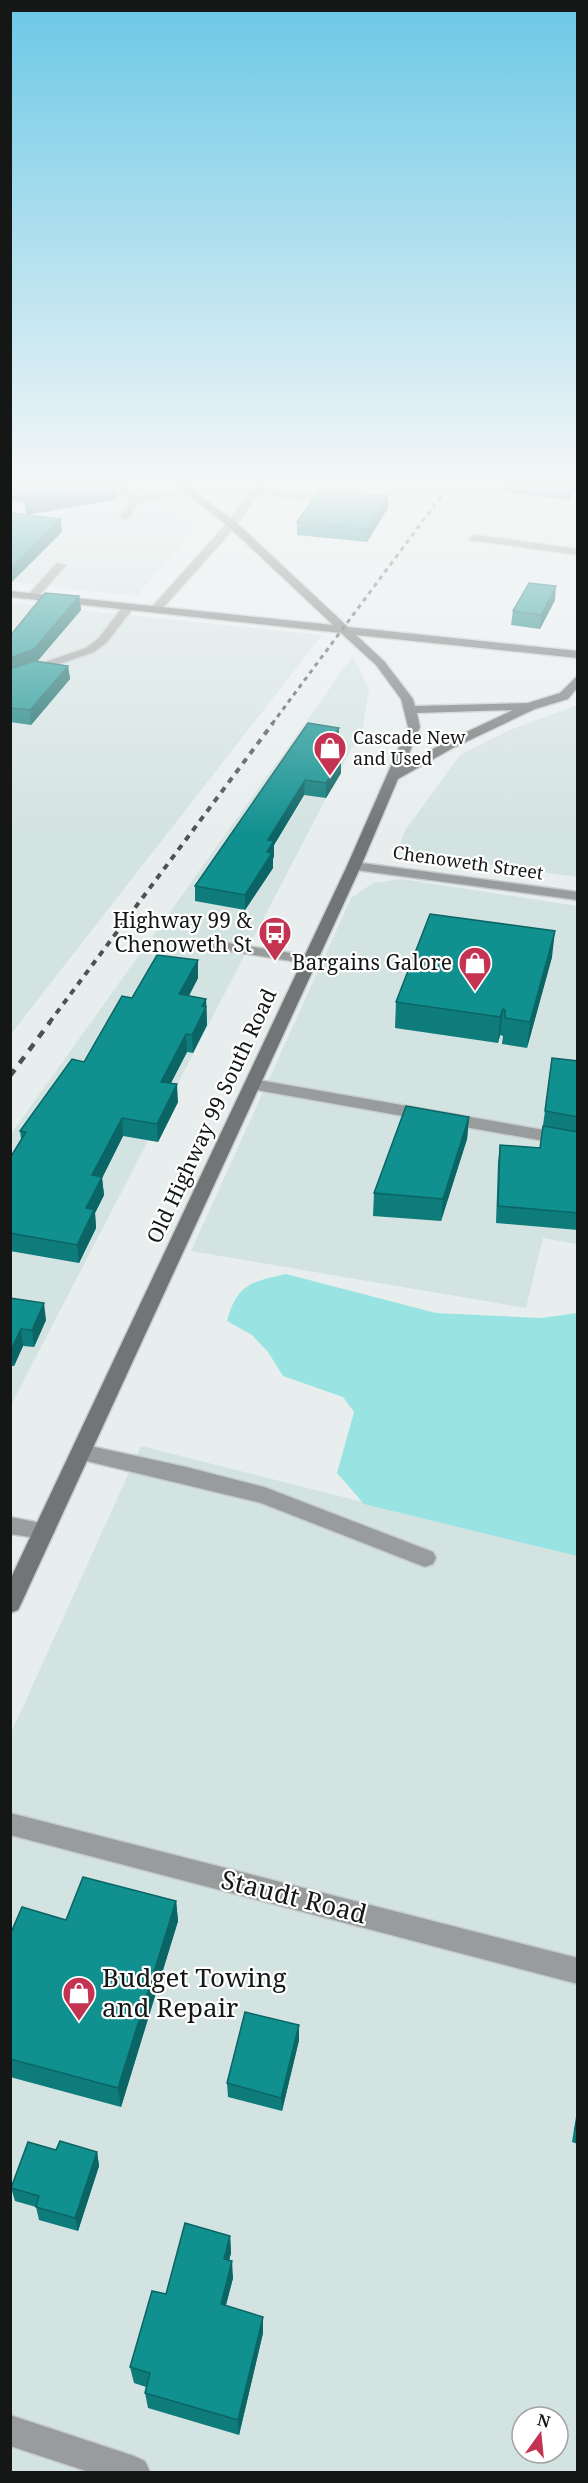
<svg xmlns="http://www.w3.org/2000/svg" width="588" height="2483" viewBox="0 0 588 2483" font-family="'Noto Serif',serif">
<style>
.built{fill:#d3e3e2;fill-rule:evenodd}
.green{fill:#99e4e2}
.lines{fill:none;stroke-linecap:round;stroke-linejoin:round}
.lane-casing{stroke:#c6cccc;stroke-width:3}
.street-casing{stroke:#c6cccc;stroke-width:3}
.secondary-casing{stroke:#c6cccc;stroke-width:3}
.lane{fill:#999c9c;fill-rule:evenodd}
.street{fill:#999c9c;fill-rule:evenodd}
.secondary{fill:#717575;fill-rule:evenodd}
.rail-far2{stroke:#4e5151;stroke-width:3;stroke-dasharray:4.5 4.5;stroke-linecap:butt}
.rail-far1{stroke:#4e5151;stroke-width:4;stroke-dasharray:6 6;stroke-linecap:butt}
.rail{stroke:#4e5151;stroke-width:4.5;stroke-dasharray:8 8;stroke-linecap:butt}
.wall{fill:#0e7c7b}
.shaded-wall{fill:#0b6564}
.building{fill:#10908f;stroke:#0b6564;stroke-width:1.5}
.labels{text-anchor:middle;stroke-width:4.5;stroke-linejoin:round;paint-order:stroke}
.far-poi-label{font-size:18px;fill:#151717;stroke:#fff;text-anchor:start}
.far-street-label{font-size:18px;fill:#151717;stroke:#fff}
.poi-label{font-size:21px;fill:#151717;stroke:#fff;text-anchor:end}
.street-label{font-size:21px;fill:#151717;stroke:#fff}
.near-street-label{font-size:26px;fill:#151717;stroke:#fff}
.near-poi-label{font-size:26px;fill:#151717;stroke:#fff;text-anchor:start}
</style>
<rect width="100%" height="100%" fill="#e8eeee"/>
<g class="built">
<polygon points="11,487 155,487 197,526 137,596 11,582"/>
<polygon points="11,603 322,635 11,1034"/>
<polygon points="353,656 369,689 363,727 11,1405 11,1134"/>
<polygon points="577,705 577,877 420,855 400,843 406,829 460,755 510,730"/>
<polygon points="402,879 577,906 577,1244 543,1238 526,1308 191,1251 351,898 373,883"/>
<path d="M 141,1446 L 577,1556 L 577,2472 L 11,2472 L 11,1733 ZM 522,2417 L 558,2417 L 558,2453 L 522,2453 Z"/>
</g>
<path class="green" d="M 286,1274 L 436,1313 L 542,1318 L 577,1313 L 577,1556 L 364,1504 L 337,1473 L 354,1412 L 343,1397 L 283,1376 L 268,1352 L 252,1335 L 227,1321 C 237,1284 251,1282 286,1274 Z"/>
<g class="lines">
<g class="lane-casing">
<g id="lane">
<polygon points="115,487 126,487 138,497 187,488 192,491 139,502 128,519 124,520 119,517 131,501"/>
<polygon points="254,488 333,497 338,500 333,503 251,493 251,489"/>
<polygon points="474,535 578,549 578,555 470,540 469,538"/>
<polygon points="57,563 66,565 36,599 28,599 28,595"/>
<polygon points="128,604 134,607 107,642 94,652 10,681 10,674 86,648 99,638 124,605"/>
<polygon points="209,940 310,956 317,960 310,964 204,947 202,944"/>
<polygon points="252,1079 578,1136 578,1147 246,1088 244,1084"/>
<polygon points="81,1444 186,1467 264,1487 433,1552 436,1558 433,1564 425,1567 261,1503 74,1458 71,1452 74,1446"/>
<polygon points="10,1517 51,1525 55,1531 51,1537 44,1539 10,1534"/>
<polygon points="10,2415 134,2456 145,2461 150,2472 89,2472 10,2446"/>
</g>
</g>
<g class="street-casing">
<g id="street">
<polygon points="253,487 263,487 236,526 160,611 152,611 152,607 228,522"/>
<polygon points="354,862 578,892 578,900 349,869 347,866"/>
<polygon points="10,1813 578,1958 578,1984 10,1835"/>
</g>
</g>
<g class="secondary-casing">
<path id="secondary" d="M 177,487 L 188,487 L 236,522 L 348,627 L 578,651 L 578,658 L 356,635 L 384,661 L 413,699 L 415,706 L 528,703 L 560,693 L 578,675 L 578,687 L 568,699 L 535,709 L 453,748 L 398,779 L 361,866 L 21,1604 L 18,1610 L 10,1613 L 10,1580 L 347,866 L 408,727 L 401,699 L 376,665 L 341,633 L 10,597 L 10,591 L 333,625 L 228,526 ZM 513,710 L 445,742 L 404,766 L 420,727 L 417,713 Z"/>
</g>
<use href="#lane" class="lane"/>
<use href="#street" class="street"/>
<use href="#secondary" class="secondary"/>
<polyline class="rail-far2" points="272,724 448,487"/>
<polyline class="rail-far1" points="49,1023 273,723"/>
<polyline class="rail" points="10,1076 50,1022"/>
</g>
<g class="wall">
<polygon points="10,487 118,499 26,515 25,503 10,501"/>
<polygon points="501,487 577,487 569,500 501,492"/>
<polygon points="388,495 388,508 367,542 297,535 297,522"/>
<polygon points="79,596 81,610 37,661 68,666 70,679 31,725 10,722 10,636"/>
<polygon points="555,600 540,629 511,625 513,611"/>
<polygon points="339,741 339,756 338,758 341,758 341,773 326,798 304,795 274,845 274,856 273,859 273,868 245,910 195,901 195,886"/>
<polygon points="552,957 527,1048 502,1044 503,1036 500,1035 498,1043 395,1028 396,1002"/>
<polygon points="198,978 189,996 206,999 207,1025 193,1053 187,1052 171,1083 178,1102 158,1142 123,1136 102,1178 104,1195 95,1213 96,1228 79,1263 10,1251 10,1158 21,1139 20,1131 84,1062 132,998"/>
<polygon points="552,1058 578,1061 578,1230 496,1223 498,1162 500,1145 540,1148"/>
<polygon points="469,1117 467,1139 441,1221 373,1216 374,1193"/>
<polygon points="10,1298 46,1320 34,1347 23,1346 14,1366 10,1366"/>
<polygon points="176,1901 178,1921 121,2107 10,2077 10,1935 66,1920"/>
<polygon points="299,2040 282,2111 228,2097 227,2083"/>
<polygon points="578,2104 578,2144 572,2142"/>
<polygon points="56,2150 97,2152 99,2166 78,2231 39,2220 36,2207 15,2201 11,2188"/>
<polygon points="230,2236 231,2253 229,2260 233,2278 226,2305 263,2333 239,2435 148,2408 145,2393 146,2387 134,2383 130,2367 166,2294"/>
</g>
<g class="shaded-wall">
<polygon points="103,487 117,487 118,499 26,515 24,500"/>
<polygon points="571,487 577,487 569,500"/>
<polygon points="388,495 388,508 367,542 367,529"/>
<polygon points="61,519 62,532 10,584 10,569"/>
<polygon points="556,586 555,600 540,629 541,615"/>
<polygon points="79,596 81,610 36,663 10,672 10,658"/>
<polygon points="68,666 70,679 31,725 30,710"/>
<polygon points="339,728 339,756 329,771 331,740"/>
<polygon points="341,758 341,773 326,798 326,783"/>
<polygon points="305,780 304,795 274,845 274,856 273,859 273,868 245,910 245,895 268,840"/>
<polygon points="555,931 552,957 527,1048 530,1022"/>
<polygon points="198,960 198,978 180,1012 179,994"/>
<polygon points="206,999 207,1025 193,1053 192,1035 202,1006"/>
<polygon points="503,1009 500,1035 498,1043 500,1017"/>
<polygon points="186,1034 187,1052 162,1100 161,1082"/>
<polygon points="177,1084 178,1102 158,1142 157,1124"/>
<polygon points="469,1117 467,1139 441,1221 443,1199"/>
<polygon points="122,1118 123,1136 102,1178 104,1195 95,1213 96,1228 79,1263 77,1245 86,1208 92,1175"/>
<polygon points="44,1303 46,1320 34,1347 32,1330"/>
<polygon points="21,1329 23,1346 14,1366 11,1350"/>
<polygon points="176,1901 178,1921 121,2107 118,2088"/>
<polygon points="299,2025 299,2040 282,2111 281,2098"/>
<polygon points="97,2152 99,2166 78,2231 75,2218"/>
<polygon points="230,2236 231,2253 225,2276 224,2259"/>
<polygon points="232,2261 233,2278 222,2320 221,2304"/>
<polygon points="263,2317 263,2333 239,2435 238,2420"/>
</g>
<g class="building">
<polygon points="10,487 103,487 24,500 36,489"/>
<polygon points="319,491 388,495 367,529 297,522"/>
<polygon points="12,513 61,519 10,569 10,515"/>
<polygon points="529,583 556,586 541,615 513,611"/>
<polygon points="45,593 79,596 34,649 10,658 10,636"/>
<polygon points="34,661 68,666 30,710 10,708 10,669"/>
<polygon points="308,723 339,728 331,740 339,741 330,756 341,758 326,783 305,780 268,840 274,841 267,852 272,853 245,895 195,886"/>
<polygon points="430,914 555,931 530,1022 505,1018 505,1010 503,1009 500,1017 396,1002"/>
<polygon points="157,955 198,960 179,994 206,999 202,1006 206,1007 192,1035 186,1034 161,1082 177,1084 157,1124 122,1118 92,1175 102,1177 86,1208 94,1210 77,1245 10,1233 10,1158 26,1132 20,1131 72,1059 84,1062 122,996 132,998"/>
<polygon points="552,1058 578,1061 578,1117 545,1111"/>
<polygon points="406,1106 469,1117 443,1199 374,1193"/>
<polygon points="543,1126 578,1132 578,1213 498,1206 500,1145 540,1148"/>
<polygon points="10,1298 44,1303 32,1330 21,1329 11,1350 10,1349"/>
<polygon points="83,1877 176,1901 118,2088 10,2059 10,1935 22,1907 66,1920"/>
<polygon points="245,2012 299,2025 281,2098 227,2083"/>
<polygon points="578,2114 578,2130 575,2130"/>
<polygon points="60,2141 97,2152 75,2218 36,2207 39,2196 11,2188 28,2142 56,2150"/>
<polygon points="185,2223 230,2236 224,2259 232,2261 221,2304 263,2317 238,2420 145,2393 150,2373 130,2367 152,2291 166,2294"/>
</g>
<linearGradient id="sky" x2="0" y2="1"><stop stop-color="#6bc8e6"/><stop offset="0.58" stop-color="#f5f7f7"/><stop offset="1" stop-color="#f5f7f7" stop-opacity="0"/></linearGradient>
<rect width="588" height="834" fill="url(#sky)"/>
<defs>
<g id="shop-pin" transform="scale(1.725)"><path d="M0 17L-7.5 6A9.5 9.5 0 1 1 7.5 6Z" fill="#c43452" stroke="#fff"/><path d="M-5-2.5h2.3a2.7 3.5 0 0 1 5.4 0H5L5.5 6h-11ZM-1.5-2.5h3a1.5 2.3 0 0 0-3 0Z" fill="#fff"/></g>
<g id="bus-pin" transform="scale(1.725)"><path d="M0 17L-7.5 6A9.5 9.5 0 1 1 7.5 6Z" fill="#c43452" stroke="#fff"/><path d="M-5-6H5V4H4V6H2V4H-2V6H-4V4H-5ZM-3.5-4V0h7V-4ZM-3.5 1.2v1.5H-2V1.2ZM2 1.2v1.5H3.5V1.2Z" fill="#fff"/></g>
</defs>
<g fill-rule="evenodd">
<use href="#shop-pin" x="330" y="748"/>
<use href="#bus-pin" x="275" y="933"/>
<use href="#shop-pin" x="475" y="963"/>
<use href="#shop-pin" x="79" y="1993"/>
</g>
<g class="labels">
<g class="far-poi-label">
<text x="353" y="744">Cascade New<tspan x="353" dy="21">and Used</tspan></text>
</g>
<g class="far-street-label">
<text transform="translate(468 863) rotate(8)" y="6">Chenoweth Street</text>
</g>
<g class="poi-label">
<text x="252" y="928">Highway 99 &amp;<tspan x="252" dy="24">Chenoweth St</tspan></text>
<text x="452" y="970">Bargains Galore</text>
</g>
<g class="street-label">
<text transform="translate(212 1116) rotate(-65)" y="7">Old Highway 99 South Road</text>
</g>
<g class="near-street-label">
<text transform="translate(294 1897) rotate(14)" y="9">Staudt Road</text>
</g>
<g class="near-poi-label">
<text x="102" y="1987">Budget Towing<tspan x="102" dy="30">and Repair</tspan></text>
</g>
</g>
<rect width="588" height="2483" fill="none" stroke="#151717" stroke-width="24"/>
<g transform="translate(540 2435) rotate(15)"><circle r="28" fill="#ffffff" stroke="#a1a2a2" stroke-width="1.5"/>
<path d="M0-4.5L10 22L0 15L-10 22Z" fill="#c43452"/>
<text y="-9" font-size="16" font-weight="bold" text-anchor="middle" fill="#151717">N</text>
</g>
</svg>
